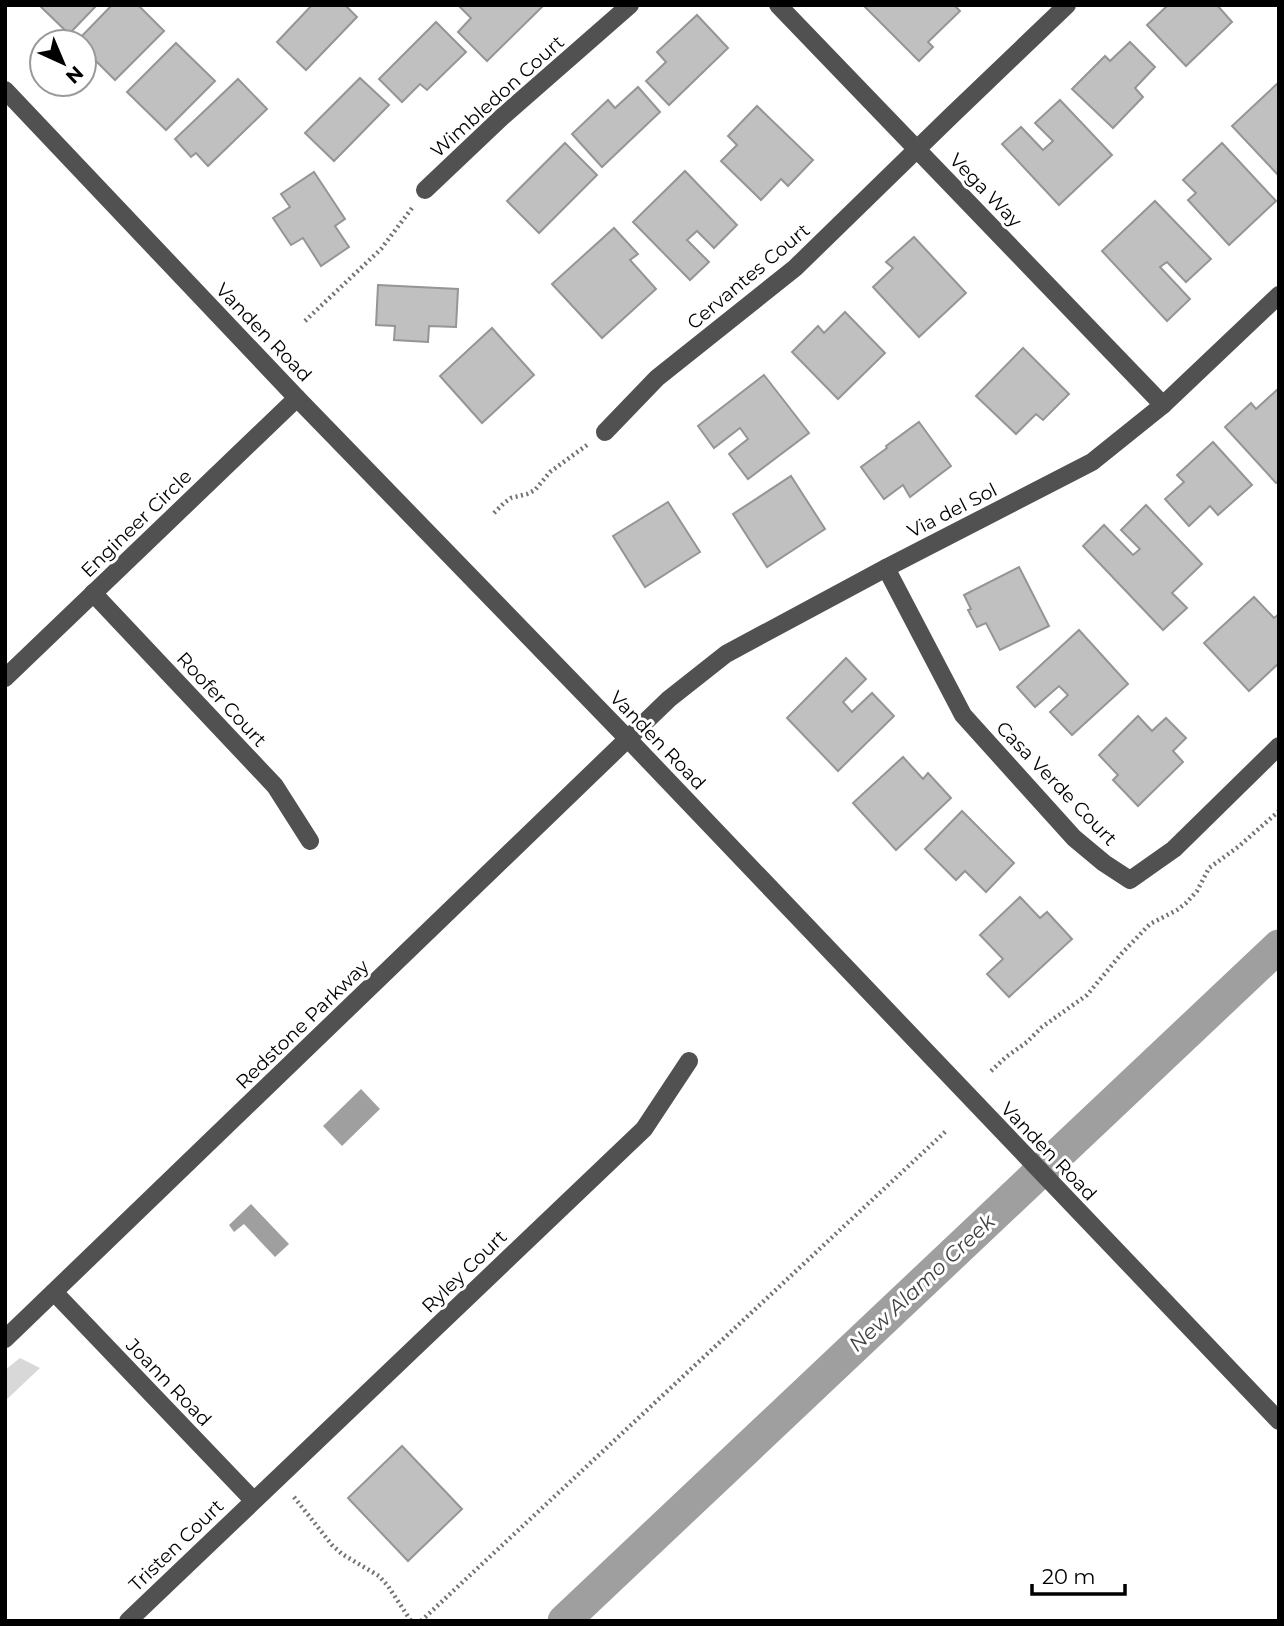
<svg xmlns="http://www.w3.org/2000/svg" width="1284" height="1626" viewBox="0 0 1284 1626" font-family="Montserrat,sans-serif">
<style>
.green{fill:#d8d8d8}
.water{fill:#9f9f9f}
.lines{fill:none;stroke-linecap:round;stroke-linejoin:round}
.canal{stroke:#9f9f9f;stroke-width:33}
.building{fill:#c0c0c0;stroke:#959595;stroke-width:2}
.path{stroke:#737373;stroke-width:4.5;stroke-dasharray:2 3.5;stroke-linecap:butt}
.minor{stroke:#515151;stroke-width:18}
.labels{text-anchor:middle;stroke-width:6;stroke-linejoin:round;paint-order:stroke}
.street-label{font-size:19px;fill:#000;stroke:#fff}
.water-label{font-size:21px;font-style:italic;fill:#404040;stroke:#fff}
</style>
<rect width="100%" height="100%" fill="#fff"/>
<polygon class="green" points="20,1358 40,1368 5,1401 5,1370"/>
<g class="water">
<polygon points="361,1089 380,1109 342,1146 323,1126"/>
<polygon points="251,1204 289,1244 275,1257 244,1224 234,1232 229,1225"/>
</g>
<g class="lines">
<polyline class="canal" points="564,1621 1279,946"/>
</g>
<g class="building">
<polygon points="39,5 97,5 69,34"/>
<polygon points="112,5 138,5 164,31 115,80 84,49 84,42 76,42"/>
<polygon points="312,5 345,5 357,17 306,70 277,42"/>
<polygon points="460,5 544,5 487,61 458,32 471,18 459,6"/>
<polygon points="867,5 954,5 960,11 928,42 933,47 919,61 865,7"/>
<polygon points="1166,5 1217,5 1232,22 1186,66 1147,25 1167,6"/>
<polygon points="697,15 728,48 669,105 646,81 666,62 657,52"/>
<polygon points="436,22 466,52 427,90 420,84 402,102 379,79"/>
<polygon points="1130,42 1155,67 1135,88 1143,97 1113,128 1072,89 1105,56 1110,61"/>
<polygon points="176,43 215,81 166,130 127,92"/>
<polygon points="360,78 389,105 334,161 305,133"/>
<polygon points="238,79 267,109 208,166 196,153 191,157 175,139"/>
<polygon points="1279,82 1279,176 1232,126"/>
<polygon points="638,87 660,112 602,167 572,134 608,100 615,108"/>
<polygon points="1060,100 1112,155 1059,205 1002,144 1021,127 1043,150 1053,141 1035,123"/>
<polygon points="757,106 813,160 788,186 781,179 761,200 721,161 737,145 728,136"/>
<polygon points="565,143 597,175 539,233 507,201"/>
<polygon points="1222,143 1276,201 1229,245 1188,200 1196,193 1183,180"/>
<polygon points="685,171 737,225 714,248 697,231 687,240 709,262 690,280 633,222"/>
<polygon points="314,172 345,219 335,226 349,247 321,266 303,238 291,245 273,218 290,207 281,194"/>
<polygon points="1155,201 1211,259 1186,282 1167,262 1160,267 1190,299 1167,321 1102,251"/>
<polygon points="614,228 638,254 630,260 656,289 602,338 552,284"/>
<polygon points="914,237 966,293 919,337 873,287 893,268 886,262"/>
<polygon points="378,285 458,289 456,327 429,326 428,342 394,340 395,326 376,325"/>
<polygon points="845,312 885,353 838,399 792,352 818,326 824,333"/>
<polygon points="492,328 534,375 482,423 440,376"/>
<polygon points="1023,348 1069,394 1043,420 1036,414 1016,434 976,396"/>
<polygon points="764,375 809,433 748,479 729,454 748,439 740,428 714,448 698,426"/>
<polygon points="1278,389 1279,481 1276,483 1225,427 1251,403 1256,409"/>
<polygon points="919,422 951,466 910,497 903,485 884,499 861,467 887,448 886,446"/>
<polygon points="1213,442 1252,485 1218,515 1210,506 1189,526 1165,499 1184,482 1177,475"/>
<polygon points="791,476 825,529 767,567 733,514"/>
<polygon points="668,502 700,552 645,587 613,536"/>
<polygon points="1146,505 1202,564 1172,593 1187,608 1163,630 1083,546 1104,525 1133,555 1140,549 1121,530"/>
<polygon points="1019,567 1049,626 1000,650 986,623 977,627 968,610 971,609 964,595"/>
<polygon points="1254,597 1274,618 1279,614 1279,663 1249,691 1204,643"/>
<polygon points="1079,630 1128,684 1072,735 1050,712 1068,695 1059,686 1035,707 1017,687"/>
<polygon points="846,658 866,679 843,702 852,712 872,693 894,716 838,771 787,718"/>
<polygon points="1138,716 1152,731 1166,718 1186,738 1173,751 1183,762 1138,806 1113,780 1118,775 1099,755"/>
<polygon points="903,757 923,779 928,773 951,798 896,850 853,803"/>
<polygon points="962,811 1014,863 986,892 965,871 956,880 925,849"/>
<polygon points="1020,897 1040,918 1047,912 1072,939 1009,997 987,974 1003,959 980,935"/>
<polygon points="402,1446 462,1509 408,1561 348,1498"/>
</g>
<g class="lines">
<g class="path">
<polyline points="305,321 381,249 412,208"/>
<polyline points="494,513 504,503 511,498 527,494 535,490 550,472 587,445"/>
<polyline points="991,1071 1006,1057 1027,1042 1042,1027 1087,995 1122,953 1150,924 1177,910 1186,903 1197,891 1209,868 1238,847 1279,811"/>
<polyline points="294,1497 332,1545 342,1554 379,1576 388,1586 411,1621"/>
<polyline points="421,1621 946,1131"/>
</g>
<g class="minor">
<polyline points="778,5 1163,405"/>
<polyline points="5,90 297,398 628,739 1279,1421"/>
<polyline points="425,190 502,117 630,5"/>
<polyline points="605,432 657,378 795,268 950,117 1067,5"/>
<polyline points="886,568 963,715 1074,838 1104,863 1130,880 1174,849 1279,746"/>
<polyline points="93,593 275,786 310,841"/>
<polyline points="5,678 297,398"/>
<polyline points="54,1292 253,1500"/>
<polyline points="5,1339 669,699 726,654 886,568 1092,462 1163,405 1279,295"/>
<polyline points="128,1621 644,1129 689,1061"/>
</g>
</g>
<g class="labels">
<g class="street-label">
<text transform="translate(497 96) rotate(-42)" y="7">Wimbledon Court</text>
<text transform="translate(986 190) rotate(46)" y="7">Vega Way</text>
<text transform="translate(748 276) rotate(-40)" y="7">Cervantes Court</text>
<text transform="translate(264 332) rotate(46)" y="7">Vanden Road</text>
<text transform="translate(952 510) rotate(-27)" y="7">Via del Sol</text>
<text transform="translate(136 523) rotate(-44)" y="7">Engineer Circle</text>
<text transform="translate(222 699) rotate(47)" y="7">Roofer Court</text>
<text transform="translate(658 740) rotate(46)" y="7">Vanden Road</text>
<text transform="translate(1057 783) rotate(46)" y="7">Casa Verde Court</text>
<text transform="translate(302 1024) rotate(-44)" y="7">Redstone Parkway</text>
<text transform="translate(1049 1151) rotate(46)" y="7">Vanden Road</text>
<text transform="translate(464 1271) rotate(-44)" y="7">Ryley Court</text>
<text transform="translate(169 1382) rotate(46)" y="7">Joann Road</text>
<text transform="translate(176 1545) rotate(-44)" y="7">Tristen Court</text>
</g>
<g class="water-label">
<text transform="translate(922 1283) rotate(-43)" y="7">New Alamo Creek</text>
</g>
</g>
<rect width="1284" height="1626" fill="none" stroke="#000000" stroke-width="14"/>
<g transform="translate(63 63) rotate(136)"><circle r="33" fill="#ffffff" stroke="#999999" stroke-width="2"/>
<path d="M0-5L12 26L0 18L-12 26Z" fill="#000000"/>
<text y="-10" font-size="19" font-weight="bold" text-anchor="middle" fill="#000000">N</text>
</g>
<path d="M1032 1584v10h93v-10" fill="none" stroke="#000000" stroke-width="3.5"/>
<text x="1042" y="1584" font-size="21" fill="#000000" stroke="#ffffff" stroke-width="5" paint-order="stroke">20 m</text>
</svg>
